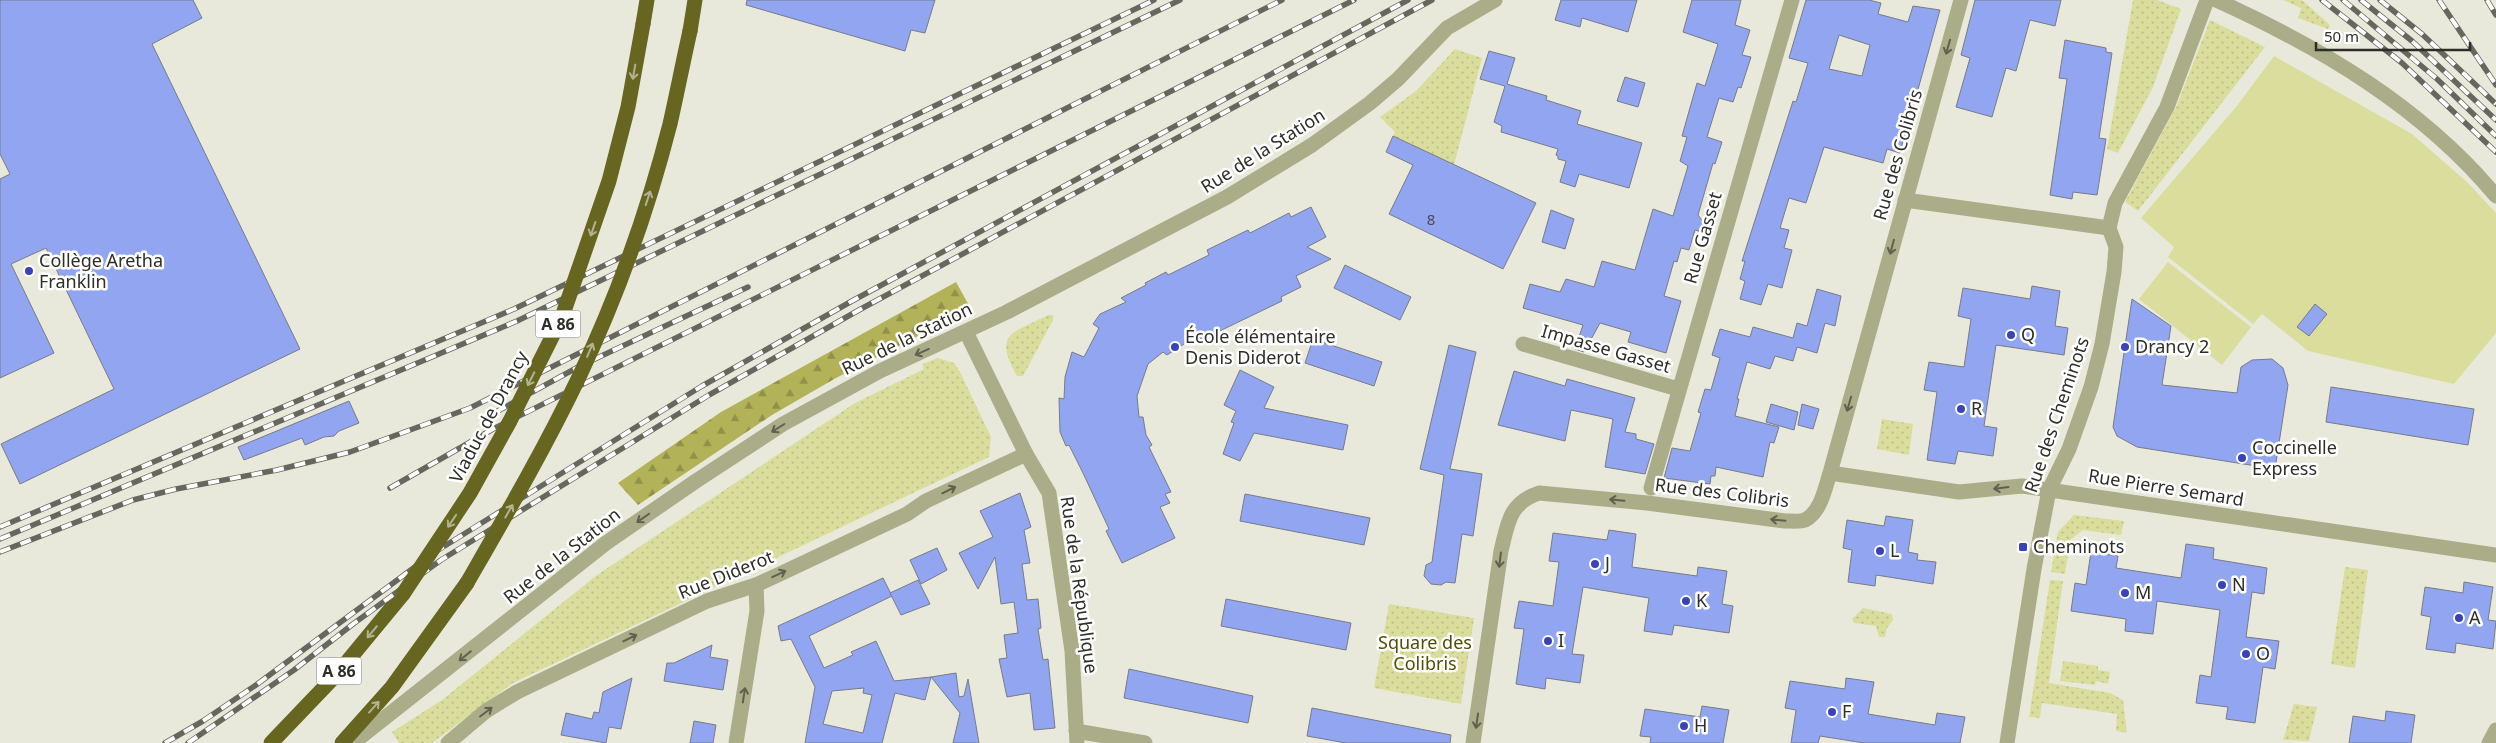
<svg xmlns="http://www.w3.org/2000/svg" width="2496" height="743" viewBox="0 0 2496 743" font-family="'Noto Sans',sans-serif">
<style>
.grass{fill:url(#grass-dots)}
.forest{fill:url(#forest-firs)}
.garden{fill:#dbdd9d}
.building{fill:#92a5f0;stroke:#777b88;fill-rule:evenodd}
.lines{fill:none;stroke-linecap:round;stroke-linejoin:round}
.minor{stroke:#abac88;stroke-width:15}
.tertiary{stroke:#abac88;stroke-width:15}
.motorway{stroke:#666621;stroke-width:15}
.rail-casing{stroke:#67675f;stroke-width:5.5}
.rail{stroke:#fff;stroke-width:4;stroke-dasharray:11;stroke-linecap:butt}
.motorway-bridge{stroke:#666621;stroke-width:15}
.oneway{stroke:#60604e}
.oneway2{stroke:#b2b290}
.poi-dot{fill:#3943b7;stroke:#fff;stroke-width:2}
.labels{text-anchor:middle;stroke-width:5;stroke-linejoin:round;paint-order:stroke}
.number-label{font-size:15px;fill:#474c5a}
.shield{fill:#fff;stroke:#6d6d68;stroke-width:1}
.shield-label{font-size:16px;font-weight:bold;fill:#2e2e28}
.street-label{font-size:18px;fill:#2e2e28;stroke:#fff}
.poi-label{font-size:18px;fill:#2e2e28;stroke:#fff;text-anchor:start}
.park-label{font-size:18px;fill:#4f4e07;stroke:#fff}
</style>
<defs>
<pattern id="grass-dots" width="8" height="8" patternUnits="userSpaceOnUse" patternTransform="scale(1.25)"><rect width="8" height="8" fill="#dbdd9d"/><path d="M2 2h.1M6 6h.1" fill="none" stroke="#bcbe87" stroke-width="1.8" stroke-linecap="round"/></pattern>
<pattern id="forest-firs" width="22" height="20" patternUnits="userSpaceOnUse" patternTransform="scale(1.25)"><rect width="22" height="20" fill="#b2b259"/><path d="M5 1l3.5 6h-7zM16 11l3.5 6h-7z" fill="#91914a"/></pattern>
</defs>
<rect width="100%" height="100%" fill="#e9e9db"/>
<g class="grass">
<polygon points="2133,0 2157,0 2181,9 2153,87 2118,153 2107,149"/>
<polygon points="2283,0 2302,0 2330,25 2328,29 2298,18 2301,8"/>
<polygon points="2210,20 2265,47 2138,211 2125,202 2177,105"/>
<polygon points="1455,49 1482,58 1454,165 1393,136 1395,132 1380,117 1416,91"/>
<path d="M 1048,315 L 1053,315 L 1053,320 L 1023,376 L 1017,376 C 993,333 1011,334 1048,315 Z"/>
<polygon points="938,358 954,363 960,372 991,437 989,457 513,683 432,743 399,743 392,732 442,700 597,575 855,403 924,369 922,364"/>
<polygon points="1882,419 1913,424 1909,455 1877,449"/>
<polygon points="2074,515 2124,521 2121,535 2083,530 2070,540 2065,574 2051,572 2058,532"/>
<polygon points="2345,567 2368,570 2355,668 2331,664"/>
<polygon points="2050,580 2063,581 2049,683 2110,693 2123,700 2127,733 2116,731 2117,714 2042,703 2040,718 2029,717"/>
<polygon points="1389,604 1474,618 1461,704 1374,688"/>
<polygon points="1863,608 1892,614 1893,620 1887,628 1885,637 1879,637 1876,626 1854,623 1852,619"/>
<polygon points="2063,661 2098,666 2098,670 2110,672 2108,684 2096,681 2095,685 2060,681"/>
<polygon points="2294,704 2317,707 2309,741 2283,740"/>
</g>
<polygon class="forest" points="956,282 971,309 836,378 772,415 638,505 618,483 721,412"/>
<g class="garden">
<polygon points="2274,56 2412,134 2467,182 2496,213 2496,333 2454,384 2308,351 2262,314 2253,324 2168,257 2174,247 2141,218 2236,107"/>
<polygon points="2168,262 2251,327 2222,365 2139,299"/>
</g>
<g class="building">
<polygon points="0,0 193,0 202,18 152,44 300,349 20,484 1,444 114,389 46,248 11,264 54,353 0,378 0,179 10,174 0,154"/>
<polygon points="747,0 935,0 925,33 911,30 905,51 746,5"/>
<polygon points="1561,0 1637,0 1628,32 1582,18 1580,27 1555,20"/>
<polygon points="1692,0 1741,0 1735,25 1750,30 1742,55 1751,57 1741,88 1738,87 1733,102 1719,98 1707,137 1722,142 1715,164 1713,163 1698,215 1713,235 1695,230 1689,250 1681,248 1677,262 1674,261 1664,296 1681,301 1666,353 1628,342 1631,332 1600,323 1584,352 1575,349 1583,325 1523,308 1530,284 1560,292 1566,279 1594,287 1602,261 1635,270 1653,209 1673,216 1688,166 1680,161 1687,137 1682,136 1697,83 1705,86 1718,44 1683,32"/>
<path d="M 1806,0 L 1869,0 L 1881,3 L 1878,14 L 1908,22 L 1913,6 L 1940,10 L 1917,93 L 1915,93 L 1900,153 L 1887,149 L 1883,163 L 1824,147 L 1806,203 L 1789,198 L 1780,228 L 1789,230 L 1784,248 L 1792,250 L 1782,288 L 1768,284 L 1761,305 L 1740,299 L 1745,281 L 1740,279 L 1745,261 L 1742,261 L 1793,101 L 1796,102 L 1808,63 L 1789,58 ZM 1839,35 L 1870,45 L 1862,76 L 1829,69 Z"/>
<polygon points="1975,0 2061,0 2055,26 2030,20 2016,71 2006,68 1992,117 1956,107 1970,58 1961,55"/>
<polygon points="2065,40 2106,48 2106,52 2112,53 2099,138 2106,139 2097,195 2073,192 2072,199 2050,195 2067,79 2059,78"/>
<polygon points="1489,51 1515,58 1507,84 1547,96 1546,100 1581,111 1577,124 1642,143 1629,188 1579,174 1575,187 1560,182 1566,161 1558,159 1558,156 1556,155 1558,149 1501,132 1502,126 1494,122 1505,86 1480,79"/>
<polygon points="1625,77 1645,83 1638,107 1617,101"/>
<polygon points="1393,136 1536,203 1503,269 1389,214 1413,165 1386,152"/>
<polygon points="1311,207 1326,237 1307,247 1331,259 1296,276 1301,287 1281,297 1282,301 1201,340 1198,335 1167,355 1163,352 1148,364 1137,396 1139,417 1143,417 1146,435 1152,445 1149,447 1171,492 1165,494 1170,503 1160,507 1175,538 1122,563 1106,531 1109,529 1083,473 1069,445 1066,446 1060,432 1059,398 1064,399 1065,377 1072,352 1084,357 1099,328 1093,324 1100,314 1126,302 1121,298 1146,285 1145,283 1166,272 1168,275 1209,255 1207,250 1248,230 1250,233 1289,213 1291,217"/>
<polygon points="1551,210 1574,219 1565,249 1542,242"/>
<polygon points="1345,265 1411,297 1400,320 1334,288"/>
<polygon points="2032,286 2060,291 2055,326 2068,328 2064,355 1996,345 1984,426 1997,428 1993,456 1958,451 1955,464 1927,460 1937,392 1924,390 1929,362 1964,367 1971,319 1958,316 1963,288 2030,299"/>
<polygon points="1817,289 1841,296 1835,326 1825,323 1817,353 1797,347 1793,361 1775,356 1770,369 1747,362 1737,399 1739,399 1735,416 1779,427 1774,443 1770,442 1763,477 1716,467 1715,476 1711,476 1710,484 1664,478 1672,448 1690,451 1701,413 1698,412 1705,389 1711,390 1720,358 1712,355 1720,329 1750,337 1753,327 1793,338 1797,323 1807,326"/>
<polygon points="2132,299 2171,326 2162,385 2237,393 2241,367 2252,360 2272,359 2283,368 2288,385 2275,469 2137,447 2117,436 2113,427"/>
<polygon points="2315,304 2327,314 2309,336 2297,327"/>
<polygon points="1313,339 1382,362 1374,386 1305,363"/>
<polygon points="1449,345 1476,352 1450,469 1482,474 1473,536 1462,534 1455,583 1446,582 1441,585 1431,584 1424,576 1426,565 1432,562 1444,475 1420,469"/>
<polygon points="1240,370 1274,387 1264,408 1348,425 1343,450 1254,433 1240,461 1223,454 1234,423 1231,422 1236,411 1224,405"/>
<polygon points="1514,371 1565,386 1567,379 1635,398 1625,432 1636,434 1636,439 1654,444 1645,474 1605,467 1613,419 1571,410 1565,441 1498,425"/>
<polygon points="2331,387 2474,409 2468,445 2326,422"/>
<polygon points="349,401 359,423 339,431 334,436 324,437 305,445 302,438 244,460 238,447"/>
<polygon points="1771,404 1798,412 1794,430 1766,422"/>
<polygon points="1802,404 1819,409 1813,429 1798,425"/>
<polygon points="1020,493 1031,527 1024,530 1030,563 1022,564 1027,600 1038,599 1041,628 1038,629 1043,660 1048,659 1055,728 1034,730 1030,693 1007,697 999,659 1007,658 1004,635 1018,633 1014,602 1001,604 995,557 978,589 959,553 993,537 980,511"/>
<polygon points="1245,494 1370,518 1364,545 1240,521"/>
<polygon points="1886,516 1913,520 1908,552 1918,554 1917,560 1936,562 1933,584 1876,575 1875,586 1848,582 1852,550 1843,548 1847,520 1884,526"/>
<polygon points="1609,530 1636,534 1632,567 1697,576 1698,567 1727,571 1722,604 1733,606 1729,633 1674,625 1672,635 1644,631 1649,598 1583,587 1572,654 1584,655 1580,683 1546,678 1545,689 1516,684 1524,629 1514,628 1519,601 1553,606 1559,562 1549,561 1553,533 1607,540"/>
<polygon points="2186,544 2214,548 2213,559 2267,568 2264,594 2252,592 2246,637 2279,641 2275,669 2263,667 2255,723 2226,719 2228,707 2196,703 2200,675 2211,677 2220,610 2157,601 2153,634 2125,631 2126,619 2071,611 2075,583 2086,585 2091,552 2118,556 2116,568 2181,578"/>
<polygon points="937,548 947,570 921,584 910,560"/>
<path d="M 883,578 L 892,596 L 809,636 L 824,668 L 853,655 L 851,652 L 876,641 L 894,681 L 931,677 L 925,700 L 895,693 L 882,743 L 805,743 L 815,687 L 791,639 L 781,641 L 778,626 ZM 864,688 L 863,693 L 872,695 L 863,733 L 823,724 L 832,691 Z"/>
<polygon points="918,580 930,604 901,615 890,593"/>
<polygon points="2464,582 2493,587 2488,620 2496,621 2493,649 2456,643 2455,653 2426,649 2431,617 2421,615 2425,587 2463,593"/>
<polygon points="1226,599 1351,623 1346,650 1221,626"/>
<polygon points="712,645 710,657 728,660 723,690 664,681 667,663 674,663"/>
<polygon points="1129,669 1253,696 1248,723 1124,698"/>
<polygon points="956,673 959,697 964,696 968,679 979,743 953,743 960,713 931,677"/>
<polygon points="632,678 621,729 609,727 606,743 561,735 566,713 592,719 594,712 599,713 603,692"/>
<polygon points="1846,678 1874,682 1868,714 1935,725 1937,713 1965,717 1960,743 1864,743 1820,736 1818,743 1791,743 1796,710 1785,708 1790,681 1845,689"/>
<polygon points="1702,706 1729,710 1723,743 1650,743 1651,737 1640,736 1645,709 1700,717"/>
<polygon points="1312,708 1451,735 1450,743 1346,743 1307,736"/>
<polygon points="2386,711 2415,715 2411,743 2349,743 2353,716 2385,721"/>
<polygon points="694,721 716,725 713,743 690,743"/>
</g>
<g class="lines">
<g class="minor">
<polyline points="1905,200 2109,228"/>
<polyline points="1523,344 1678,389"/>
<polyline points="1830,473 1959,492 2022,486 2496,555"/>
<polyline points="1651,488 1792,0"/>
<polyline points="1076,731 1145,743"/>
<polyline points="736,743 757,611 756,585"/>
<path d="M 1473,743 L 1501,551 C 1508,523 1509,503 1539,493 L 1647,503 L 1785,521 C 1791,521 1800,522 1805,520 C 1821,512 1825,488 1830,473 L 1961,0"/>
<polyline points="2007,743 2034,569 2049,490 2069,449 2091,387 2102,344 2114,272 2116,247 2109,228 2115,203 2167,107 2207,0"/>
<polyline points="2489,743 2496,730"/>
</g>
<g class="tertiary">
<path d="M 2216,0 C 2320,47 2422,107 2496,196"/>
<polyline points="966,332 1026,454 1049,493 1072,651 1077,743"/>
<polyline points="353,743 606,543 696,481 783,424 880,371 1007,312 1227,197 1312,145 1370,103 1398,79 1447,28 1495,0"/>
<polyline points="448,743 486,711 517,692 707,601 756,585 782,573 907,514 926,501 1026,454"/>
</g>
<g class="motorway">
<polyline points="643,24 647,0"/>
<polyline points="690,31 695,0"/>
<polyline points="271,743 337,674 403,594"/>
<polyline points="342,743 392,687 467,583"/>
</g>
<g class="rail-casing">
<g id="rail">
<polyline points="2322,0 2402,63 2496,152"/>
<polyline points="2343,0 2437,79 2496,136"/>
<polyline points="2361,0 2412,41 2496,120"/>
<polyline points="2380,0 2422,34 2496,104"/>
<polyline points="2439,0 2496,85"/>
<polyline points="2487,0 2496,15"/>
<polyline points="496,412 580,366 748,287"/>
<polyline points="390,488 493,429 1354,0"/>
<polyline points="0,527 514,309 1154,0"/>
<polyline points="0,539 517,321 1180,0"/>
<polyline points="0,552 133,500 176,489 277,470 350,452 470,408 1282,0"/>
<polyline points="165,743 203,721 256,685 435,552 702,386 852,301 1408,0"/>
<polyline points="188,743 294,670 353,624 441,560 709,395 859,310 1432,0"/>
</g>
</g>
<use href="#rail" class="rail"/>
<g class="motorway-bridge">
<path d="M 467,583 C 506,515 545,448 579,377 C 617,297 648,210 670,124 C 677,93 683,62 690,31"/>
<polyline points="403,594 470,493 510,421 562,317 609,181 628,107 643,24"/>
</g>
</g>
<defs><path id="oneway-shaft" d="M-6 0H5M1.5-3L5.5 0L1.5 3" fill="none" stroke-width="1.6" stroke-linecap="round" stroke-linejoin="round" transform="scale(1.25)"/></defs>
<g class="oneway">
<use href="#oneway-shaft" transform="translate(1948 47) rotate(106)"/>
<use href="#oneway-shaft" transform="translate(1892 247) rotate(105)"/>
<use href="#oneway-shaft" transform="translate(922 352) rotate(156)"/>
<use href="#oneway-shaft" transform="translate(1849 404) rotate(106)"/>
<use href="#oneway-shaft" transform="translate(778 428) rotate(148)"/>
<use href="#oneway-shaft" transform="translate(2001 488) rotate(173)"/>
<use href="#oneway-shaft" transform="translate(949 490) rotate(-26)"/>
<use href="#oneway-shaft" transform="translate(1617 500) rotate(-175)"/>
<use href="#oneway-shaft" transform="translate(643 518) rotate(145)"/>
<use href="#oneway-shaft" transform="translate(1778 520) rotate(-174)"/>
<use href="#oneway-shaft" transform="translate(1500 560) rotate(97)"/>
<use href="#oneway-shaft" transform="translate(779 574) rotate(-25)"/>
<use href="#oneway-shaft" transform="translate(630 638) rotate(-26)"/>
<use href="#oneway-shaft" transform="translate(465 656) rotate(141)"/>
<use href="#oneway-shaft" transform="translate(744 695) rotate(-81)"/>
<use href="#oneway-shaft" transform="translate(486 712) rotate(-37)"/>
<use href="#oneway-shaft" transform="translate(1477 721) rotate(98)"/>
</g>
<g class="oneway2">
<use href="#oneway-shaft" transform="translate(634 72) rotate(100)"/>
<use href="#oneway-shaft" transform="translate(648 198) rotate(-72)"/>
<use href="#oneway-shaft" transform="translate(593 229) rotate(109)"/>
<use href="#oneway-shaft" transform="translate(590 350) rotate(-67)"/>
<use href="#oneway-shaft" transform="translate(531 379) rotate(117)"/>
<use href="#oneway-shaft" transform="translate(509 511) rotate(-60)"/>
<use href="#oneway-shaft" transform="translate(452 521) rotate(124)"/>
<use href="#oneway-shaft" transform="translate(372 632) rotate(130)"/>
<use href="#oneway-shaft" transform="translate(374 707) rotate(-48)"/>
</g>
<g class="poi-dot">
<circle cx="29" cy="271" r="5"/>
<circle cx="2011" cy="335" r="5"/>
<circle cx="1175" cy="347" r="5"/>
<circle cx="2125" cy="347" r="5"/>
<circle cx="1961" cy="409" r="5"/>
<circle cx="2242" cy="458" r="5"/>
<rect x="2018" y="542" width="10" height="10" rx="2.5"/>
<circle cx="1880" cy="551" r="5"/>
<circle cx="1595" cy="564" r="5"/>
<circle cx="2222" cy="585" r="5"/>
<circle cx="2125" cy="593" r="5"/>
<circle cx="1686" cy="601" r="5"/>
<circle cx="2459" cy="618" r="5"/>
<circle cx="1548" cy="641" r="5"/>
<circle cx="2246" cy="654" r="5"/>
<circle cx="1832" cy="712" r="5"/>
<circle cx="1684" cy="726" r="5"/>
</g>
<g class="labels">
<g class="number-label">
<text x="1431" y="225">8</text>
</g>
<g class="shield">
<rect x="535.5" y="310.5" width="45" height="27" rx="4"/>
<rect x="316.5" y="657.5" width="45" height="27" rx="4"/>
</g>
<g class="shield-label">
<text x="558" y="330">A 86</text>
<text x="339" y="677">A 86</text>
</g>
<g class="street-label">
<text transform="translate(1263 151) rotate(-32)" y="6">Rue de la Station</text>
<text transform="translate(1898 155) rotate(-74)" y="6">Rue des Colibris</text>
<text transform="translate(1703 238) rotate(-74)" y="6">Rue Gasset</text>
<text transform="translate(907 339) rotate(-26)" y="6">Rue de la Station</text>
<text transform="translate(1606 349) rotate(16)" y="6">Impasse Gasset</text>
<text transform="translate(2057 415) rotate(-71)" y="6">Rue des Cheminots</text>
<text transform="translate(489 417) rotate(-62)" y="6">Viaduc de Drancy</text>
<text transform="translate(2166 488) rotate(9)" y="6">Rue Pierre Semard</text>
<text transform="translate(1722 493) rotate(7)" y="6">Rue des Colibris</text>
<text transform="translate(562 556) rotate(-38)" y="6">Rue de la Station</text>
<text transform="translate(726 575) rotate(-22)" y="6">Rue Diderot</text>
<text transform="translate(1079 585) rotate(82)" y="6">Rue de la République</text>
</g>
<g class="poi-label">
<text x="39" y="267">Collège Aretha<tspan x="39" dy="21">Franklin</tspan></text>
<text x="2021" y="341">Q</text>
<text x="1185" y="343">École élémentaire<tspan x="1185" dy="21">Denis Diderot</tspan></text>
<text x="2135" y="353">Drancy 2</text>
<text x="1971" y="415">R</text>
<text x="2252" y="454">Coccinelle<tspan x="2252" dy="21">Express</tspan></text>
<text x="2033" y="553">Cheminots</text>
<text x="1890" y="557">L</text>
<text x="1605" y="570">J</text>
<text x="2232" y="591">N</text>
<text x="2135" y="599">M</text>
<text x="1696" y="607">K</text>
<text x="2469" y="624">A</text>
<text x="1558" y="647">I</text>
<text x="2256" y="660">O</text>
<text x="1842" y="718">F</text>
<text x="1694" y="732">H</text>
</g>
<g class="park-label">
<text x="1425" y="649">Square des<tspan x="1425" dy="21">Colibris</tspan></text>
</g>
</g>
<path d="M2316 42v8h154v-8" fill="none" stroke="#2e2e28" stroke-width="2.5"/>
<text x="2324" y="42" font-size="15" fill="#2e2e28" stroke="#ffffff" stroke-width="4" paint-order="stroke">50 m</text>
</svg>
